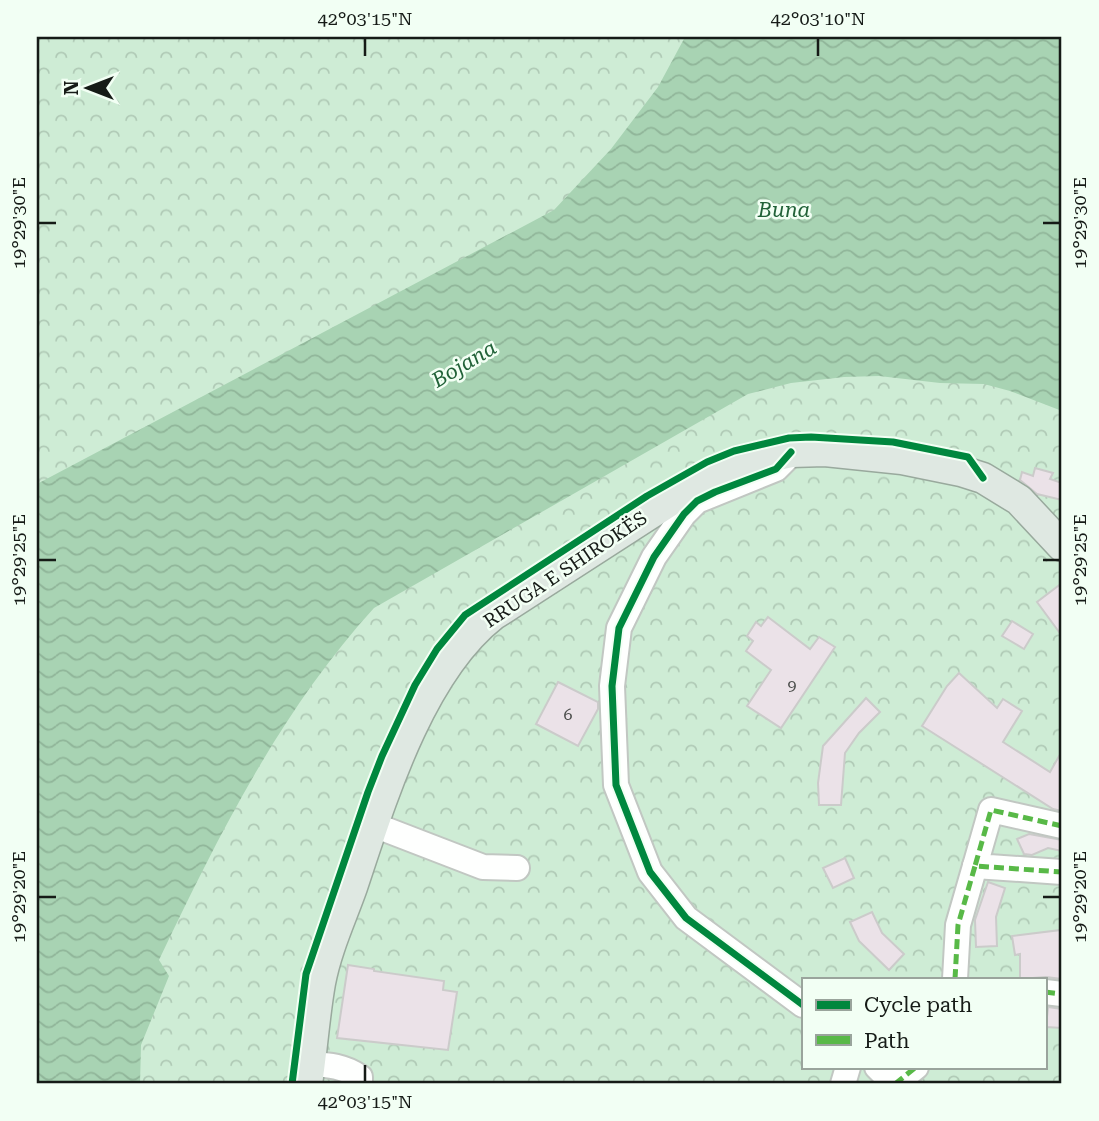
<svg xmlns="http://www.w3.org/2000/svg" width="1099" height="1121" viewBox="0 0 1099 1121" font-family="'Roboto Serif',serif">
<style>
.park{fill:url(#park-crowns);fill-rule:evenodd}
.water{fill:url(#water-waves)}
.building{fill:#ebe2e8;stroke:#cbcbca;stroke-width:2}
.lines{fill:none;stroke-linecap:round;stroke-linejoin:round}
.minor-casing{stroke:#c1c7c2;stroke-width:28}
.major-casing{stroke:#99a99d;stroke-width:33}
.minor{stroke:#fefffe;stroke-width:24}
.major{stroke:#dfe8e2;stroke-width:30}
.quiet{stroke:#58b947;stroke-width:5;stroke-dasharray:10 5;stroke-linecap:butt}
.cycleway-casing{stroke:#f2fff4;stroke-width:11}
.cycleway{stroke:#00873e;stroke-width:7}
.ticks{fill:none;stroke:#161b17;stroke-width:2.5}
.labels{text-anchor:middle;stroke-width:5;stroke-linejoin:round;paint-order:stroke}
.number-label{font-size:16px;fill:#4b4d4b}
.street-label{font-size:19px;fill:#161b17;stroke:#f2fff4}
.water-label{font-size:21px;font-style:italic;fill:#216238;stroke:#f2fff4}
.neatline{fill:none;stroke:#161b17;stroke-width:2.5}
.ticks-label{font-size:18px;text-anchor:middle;fill:#161b17}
</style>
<defs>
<pattern id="park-crowns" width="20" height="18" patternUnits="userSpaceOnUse" patternTransform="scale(1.75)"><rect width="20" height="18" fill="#ceecd5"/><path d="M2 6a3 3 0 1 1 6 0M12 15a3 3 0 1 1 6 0" fill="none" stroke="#b0cab6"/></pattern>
<pattern id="water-waves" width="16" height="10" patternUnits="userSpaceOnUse" patternTransform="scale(1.75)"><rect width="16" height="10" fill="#a8d3b3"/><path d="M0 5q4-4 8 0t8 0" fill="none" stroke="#90b599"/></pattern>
</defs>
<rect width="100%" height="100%" fill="#f5fcf6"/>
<path class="park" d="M 37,37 L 1062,37 L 1062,1084 L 37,1084 ZM 803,979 L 1045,979 L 1045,1067 L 803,1067 Z"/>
<path class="water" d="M 685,37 L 1062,37 L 1062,411 L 1010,391 L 984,384 L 940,383 L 879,376 L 844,377 L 791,383 L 748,394 L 374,608 C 281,710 218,836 159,960 L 169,976 L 141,1045 L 140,1084 L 37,1084 L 37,484 L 554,210 L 611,149 L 658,87 Z"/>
<g class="building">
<polygon points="1035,468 1053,473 1050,479 1062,483 1062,500 1037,494 1020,480 1022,472 1033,476"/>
<polygon points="1062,583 1062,636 1037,602"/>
<polygon points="768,617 810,649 819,637 835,647 781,728 747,706 771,670 746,651 753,641 747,636 756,622 761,626"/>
<polygon points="1012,621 1033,634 1024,649 1002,636"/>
<polygon points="959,673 997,708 1003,699 1022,711 1003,742 1050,772 1062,751 1062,811 1053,809 922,726 947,686"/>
<polygon points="558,682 598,702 598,709 578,746 536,724"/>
<polygon points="866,698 880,712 859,733 845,753 841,805 819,805 818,783 823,746"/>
<polygon points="1029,834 1062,840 1062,851 1048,848 1032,855 1024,854 1017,839"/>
<polygon points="845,858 854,878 833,888 823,868"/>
<polygon points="988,882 1005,888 996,917 997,946 976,947 975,920"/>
<polygon points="872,912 882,933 904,954 889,970 859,941 850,922"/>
<polygon points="1061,930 1062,979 1046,977 1020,979 1020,954 1015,955 1012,936"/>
<polygon points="348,965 374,969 374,971 444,981 443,990 457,992 448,1050 337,1038"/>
<polygon points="1048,1007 1062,1009 1062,1028 1046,1027"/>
</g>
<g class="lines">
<g class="minor-casing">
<g id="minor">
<polyline points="787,458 776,469 697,501 684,514 654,557 619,628 612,686 616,785 650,872 686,918 803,1005"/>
<polyline points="374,825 483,867 517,868"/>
<polyline points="1062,826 991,810 975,866 1062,872"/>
<polyline points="955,979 958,925 975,866"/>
<polyline points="1045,992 1062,994"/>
<path d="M 310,1064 C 330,1065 343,1066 360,1077 L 360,1084"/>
<polyline points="877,1067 894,1084"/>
<polyline points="843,1084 848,1067"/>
<polyline points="895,1084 916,1067"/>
</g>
</g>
<g class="major-casing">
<path id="major" d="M 307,1084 C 312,1051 314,1017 320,983 C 326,950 341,918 352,887 C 381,800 419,673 493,615 L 699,482 L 746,462 L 791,452 L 825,451 L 902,459 L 961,471 L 983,478 L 1019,500 L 1062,546"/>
</g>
<use href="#minor" class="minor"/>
<use href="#major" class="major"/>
<g class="quiet">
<polyline points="1062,826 991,810 975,866 1062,872"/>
<polyline points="955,979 958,925 975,866"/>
<polyline points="1045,992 1062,994"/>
<polyline points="895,1084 916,1067"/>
</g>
<g class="cycleway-casing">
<g id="cycleway">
<polyline points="791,452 776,469 715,492 697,501 684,514 654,557 619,628 612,686 616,785 650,872 686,918 803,1005"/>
<polyline points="292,1084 306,974 368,792 382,756 415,685 437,649 465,615 647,496 707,462 734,451 789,438 811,437 893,442 968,457 983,478"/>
</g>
</g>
<use href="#cycleway" class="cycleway"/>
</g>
<path class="ticks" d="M 365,38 L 365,56M 818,38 L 818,56M 38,223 L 56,223M 1043,223 L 1060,223M 38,560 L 56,560M 1043,560 L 1060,560M 38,897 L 56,897M 1043,897 L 1060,897M 365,1065 L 365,1082"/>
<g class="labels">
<g class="number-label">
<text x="792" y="691">9</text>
<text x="568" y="720">6</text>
</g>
<g class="street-label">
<text transform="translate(565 569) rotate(-34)" y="7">RRUGA E SHIROKËS</text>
</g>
<g class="water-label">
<text x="784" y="217">Buna</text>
<text transform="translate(464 364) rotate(-31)" y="7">Bojana</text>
</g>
</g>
<rect width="1099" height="1121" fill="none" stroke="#f2fff4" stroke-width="77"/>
<rect x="802" y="978" width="245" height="91" fill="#f2fff4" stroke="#9aa49c" stroke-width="2"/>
<rect x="816" y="1000" width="35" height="10" fill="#00873e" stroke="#9aa49c" stroke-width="2"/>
<text x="864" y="1012" font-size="21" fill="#161b17">Cycle path</text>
<rect x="816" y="1035" width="35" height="10" fill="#58b947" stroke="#9aa49c" stroke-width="2"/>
<text x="864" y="1048" font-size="21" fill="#161b17">Path</text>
<g transform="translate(88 88) rotate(270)" stroke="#f2fff4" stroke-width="5" paint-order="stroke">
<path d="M0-5L12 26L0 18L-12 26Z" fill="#161b17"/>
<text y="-10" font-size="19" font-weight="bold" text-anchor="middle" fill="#161b17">N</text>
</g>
<rect x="38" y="38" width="1022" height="1044" class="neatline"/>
<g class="ticks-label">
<text x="365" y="25">42°03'15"N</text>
<text x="818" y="25">42°03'10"N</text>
<text transform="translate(1080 223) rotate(-90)" y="6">19°29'30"E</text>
<text transform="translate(19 223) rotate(-90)" y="6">19°29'30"E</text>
<text transform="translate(1080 560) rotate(-90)" y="6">19°29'25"E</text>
<text transform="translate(19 560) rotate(-90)" y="6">19°29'25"E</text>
<text transform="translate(1080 897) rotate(-90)" y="6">19°29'20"E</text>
<text transform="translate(19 897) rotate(-90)" y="6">19°29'20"E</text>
<text x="365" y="1108">42°03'15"N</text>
</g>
</svg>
